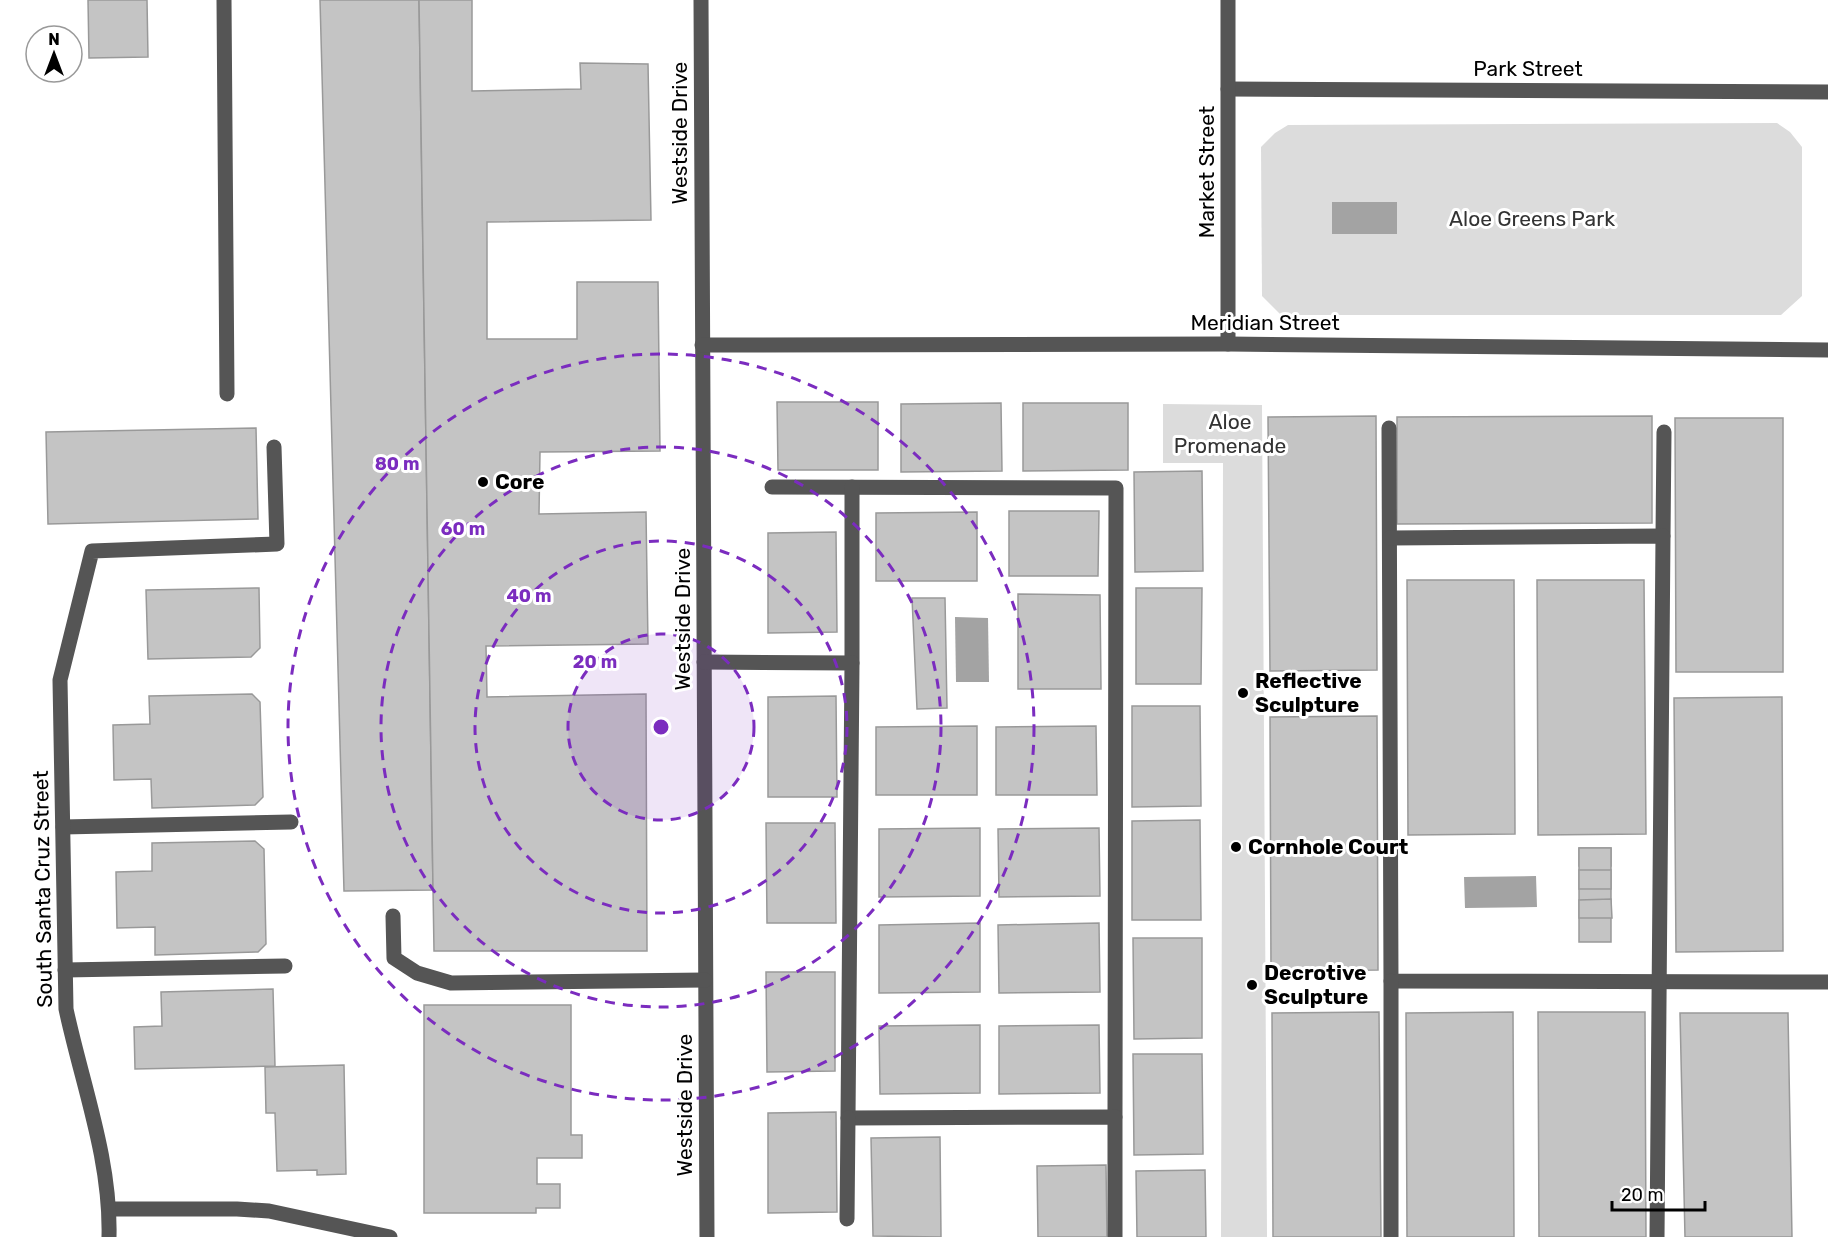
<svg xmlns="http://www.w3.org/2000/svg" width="1828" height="1237" viewBox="0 0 1828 1237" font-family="Rubik,sans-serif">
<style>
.green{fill:#dcdcdc}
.water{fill:#a3a3a3}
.building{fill:#c4c4c4;stroke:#999;stroke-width:1.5}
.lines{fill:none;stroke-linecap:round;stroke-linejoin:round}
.minor{stroke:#555;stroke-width:15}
.ring{fill:none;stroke:#7b2cbf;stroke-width:3;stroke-dasharray:10 8}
.poi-dot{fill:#000;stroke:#fff;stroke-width:2}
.labels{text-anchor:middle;stroke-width:6;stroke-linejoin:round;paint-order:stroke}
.street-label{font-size:21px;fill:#000;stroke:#fff}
.park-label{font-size:21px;fill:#333;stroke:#fff}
.poi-label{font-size:21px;font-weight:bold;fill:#000;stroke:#fff;text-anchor:start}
.centre{fill:#7b2cbf;stroke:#fff;stroke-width:3}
.ring-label{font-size:18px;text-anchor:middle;font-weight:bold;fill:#7b2cbf;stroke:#fff;stroke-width:6;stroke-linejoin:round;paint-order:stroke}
</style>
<rect width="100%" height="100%" fill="#fff"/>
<g class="green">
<polygon points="1777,123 1790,132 1802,147 1802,296 1781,315 1281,315 1262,296 1261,147 1275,133 1288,125"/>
<polygon points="1163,404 1262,405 1267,1237 1221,1237 1223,463 1163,463"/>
</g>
<g class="water">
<rect x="1332" y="202" width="65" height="32"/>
<polygon points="955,617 988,618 989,682 956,682"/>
<polygon points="1536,876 1537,907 1465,908 1464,877"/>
</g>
<g class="building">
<polygon points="88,0 147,0 148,57 89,58"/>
<polygon points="320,0 419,0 433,890 344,891"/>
<polygon points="419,0 472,0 472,91 581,89 580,63 648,64 651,220 487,222 487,339 577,339 577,282 658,282 660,451 540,452 539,514 646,512 648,644 486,646 487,697 646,694 647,951 434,951"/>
<polygon points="777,402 878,402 878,470 778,470"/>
<polygon points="1001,403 1002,471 901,472 901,404"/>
<polygon points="1023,403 1128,403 1128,470 1023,471"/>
<polygon points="1376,416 1377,670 1270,671 1268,417"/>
<polygon points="1652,416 1652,523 1397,524 1397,417"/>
<polygon points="1675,418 1783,418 1783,672 1676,672"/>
<polygon points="256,428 258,519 48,524 46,432"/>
<polygon points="1202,471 1203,571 1135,572 1134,472"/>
<polygon points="1009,511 1099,511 1098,576 1009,576"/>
<polygon points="977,512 977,581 876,581 876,513"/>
<polygon points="836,532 837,632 768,633 768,533"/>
<polygon points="1407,580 1514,580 1515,834 1408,835"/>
<polygon points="1537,580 1644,580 1646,834 1538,835"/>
<polygon points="259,588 260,648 251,657 148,659 146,590"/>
<polygon points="1136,588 1202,588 1201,684 1136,684"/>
<polygon points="1018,594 1100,595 1101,689 1018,689"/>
<polygon points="912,598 945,598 947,708 917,709"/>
<polygon points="252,694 260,702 263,797 255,805 152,808 151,779 114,780 113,725 150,724 149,696"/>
<polygon points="836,696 837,797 768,797 768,697"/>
<polygon points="1782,697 1783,951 1676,952 1674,698"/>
<polygon points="1132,706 1200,706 1201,806 1132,807"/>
<polygon points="1377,716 1378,970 1271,971 1270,717"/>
<polygon points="977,726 977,795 876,795 876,727"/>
<polygon points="1096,726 1097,795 996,795 996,727"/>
<polygon points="1200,820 1201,920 1132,920 1132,821"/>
<polygon points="766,823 835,823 836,923 767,923"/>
<polygon points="980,828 980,896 879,897 879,829"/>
<polygon points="1099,828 1100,896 999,897 998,829"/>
<polygon points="255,841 264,849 266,944 258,952 155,955 155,927 117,928 116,872 152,871 152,843"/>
<rect x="1579" y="848" width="32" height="18"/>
<rect x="1579" y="848" width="32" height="94"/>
<rect x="1579" y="870" width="32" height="19"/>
<polygon points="1611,899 1612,918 1579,918 1579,900"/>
<polygon points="980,923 980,992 879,993 879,925"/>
<polygon points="1099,923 1100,992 999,993 998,925"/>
<polygon points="1133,938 1202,938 1202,1038 1134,1039"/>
<polygon points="766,972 835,972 835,1071 767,1072"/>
<polygon points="273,989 275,1066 135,1069 134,1027 162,1026 161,992"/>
<polygon points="424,1005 571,1005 571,1135 582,1135 582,1158 537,1158 537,1184 560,1184 560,1208 536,1208 536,1213 424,1213"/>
<polygon points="1379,1012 1381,1237 1273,1237 1272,1013"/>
<polygon points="1513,1012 1514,1237 1407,1237 1406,1013"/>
<polygon points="1538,1012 1645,1012 1646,1237 1539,1237"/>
<polygon points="1680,1013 1788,1013 1792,1237 1685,1237"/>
<polygon points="980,1025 980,1093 880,1094 879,1026"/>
<polygon points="1099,1025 1100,1093 999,1094 999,1026"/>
<polygon points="1133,1054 1202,1054 1203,1154 1134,1155"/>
<polygon points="344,1065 346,1174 317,1175 317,1170 277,1171 275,1113 266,1113 265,1067"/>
<polygon points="836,1112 837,1212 768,1213 768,1113"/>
<polygon points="940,1137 941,1237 873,1236 871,1138"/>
<polygon points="1106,1165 1107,1237 1038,1237 1037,1166"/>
<polygon points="1205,1170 1206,1237 1137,1237 1136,1171"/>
</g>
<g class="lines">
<g class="minor">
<polyline points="224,0 227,394"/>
<polyline points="701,0 707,1237"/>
<polyline points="1228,89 1828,92"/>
<polyline points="1228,344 1228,0"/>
<polyline points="702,345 1228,344 1828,350"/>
<polyline points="1389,428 1391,981 1828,982"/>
<polyline points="772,487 1116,488 1115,1117"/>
<polyline points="852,487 852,663"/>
<polyline points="1663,536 1664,432"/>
<polyline points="1390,538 1663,536 1657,1237"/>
<polyline points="704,662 852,663 848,1118 1115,1117 1115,1237"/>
<polyline points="63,827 291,822"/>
<polyline points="393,916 394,958 417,973 451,983 705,980"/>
<polyline points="65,970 285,966"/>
<polyline points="110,1209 237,1209 269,1211 390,1237"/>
<polyline points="847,1219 848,1118"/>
<path d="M 109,1237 C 111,1159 82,1084 66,1009 L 60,680 L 92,551 L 277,544 L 274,447"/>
<polyline points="1391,1237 1391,981"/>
</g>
</g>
<circle cx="661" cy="727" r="93" fill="#7b2cbf" fill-opacity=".12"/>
<g class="ring">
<circle cx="661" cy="727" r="93"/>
<circle cx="661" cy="727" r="186"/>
<circle cx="661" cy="727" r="280"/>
<circle cx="661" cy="727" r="373"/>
</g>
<g class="poi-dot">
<circle cx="483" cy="482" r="6"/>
<circle cx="1243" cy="693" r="6"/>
<circle cx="1236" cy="847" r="6"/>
<circle cx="1252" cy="985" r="6"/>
</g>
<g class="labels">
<g class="street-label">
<text x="1528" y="76">Park Street</text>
<text transform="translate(680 133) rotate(-90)" y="7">Westside Drive</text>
<text transform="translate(1207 172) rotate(-90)" y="7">Market Street</text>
<text x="1265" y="330">Meridian Street</text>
<text transform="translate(683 619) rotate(-90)" y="7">Westside Drive</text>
<text transform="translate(43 889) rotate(-91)" y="7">South Santa Cruz Street</text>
<text transform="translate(685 1105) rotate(-90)" y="7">Westside Drive</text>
</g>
<g class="park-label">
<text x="1532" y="226">Aloe Greens Park</text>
<text x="1230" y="429">Aloe<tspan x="1230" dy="24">Promenade</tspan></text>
</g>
<g class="poi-label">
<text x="495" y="489">Core</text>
<text x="1255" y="688">Reflective<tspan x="1255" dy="24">Sculpture</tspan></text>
<text x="1248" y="854">Cornhole Court</text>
<text x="1264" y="980">Decrotive<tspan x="1264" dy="24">Sculpture</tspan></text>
</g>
</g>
<circle cx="661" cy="727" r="9" class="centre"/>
<g class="ring-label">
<text x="397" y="470">80 m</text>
<text x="463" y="535">60 m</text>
<text x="529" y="602">40 m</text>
<text x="595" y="668">20 m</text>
</g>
<g transform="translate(54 54)"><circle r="28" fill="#ffffff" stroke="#999999" stroke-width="1.5"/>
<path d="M0-4.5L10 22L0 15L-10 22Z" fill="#000000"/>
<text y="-9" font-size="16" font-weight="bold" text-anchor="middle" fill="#000000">N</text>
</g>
<path d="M1612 1201v9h93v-9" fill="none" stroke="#000000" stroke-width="3"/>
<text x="1621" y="1201" font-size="18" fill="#000000" stroke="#ffffff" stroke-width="4.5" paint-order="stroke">20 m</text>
</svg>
